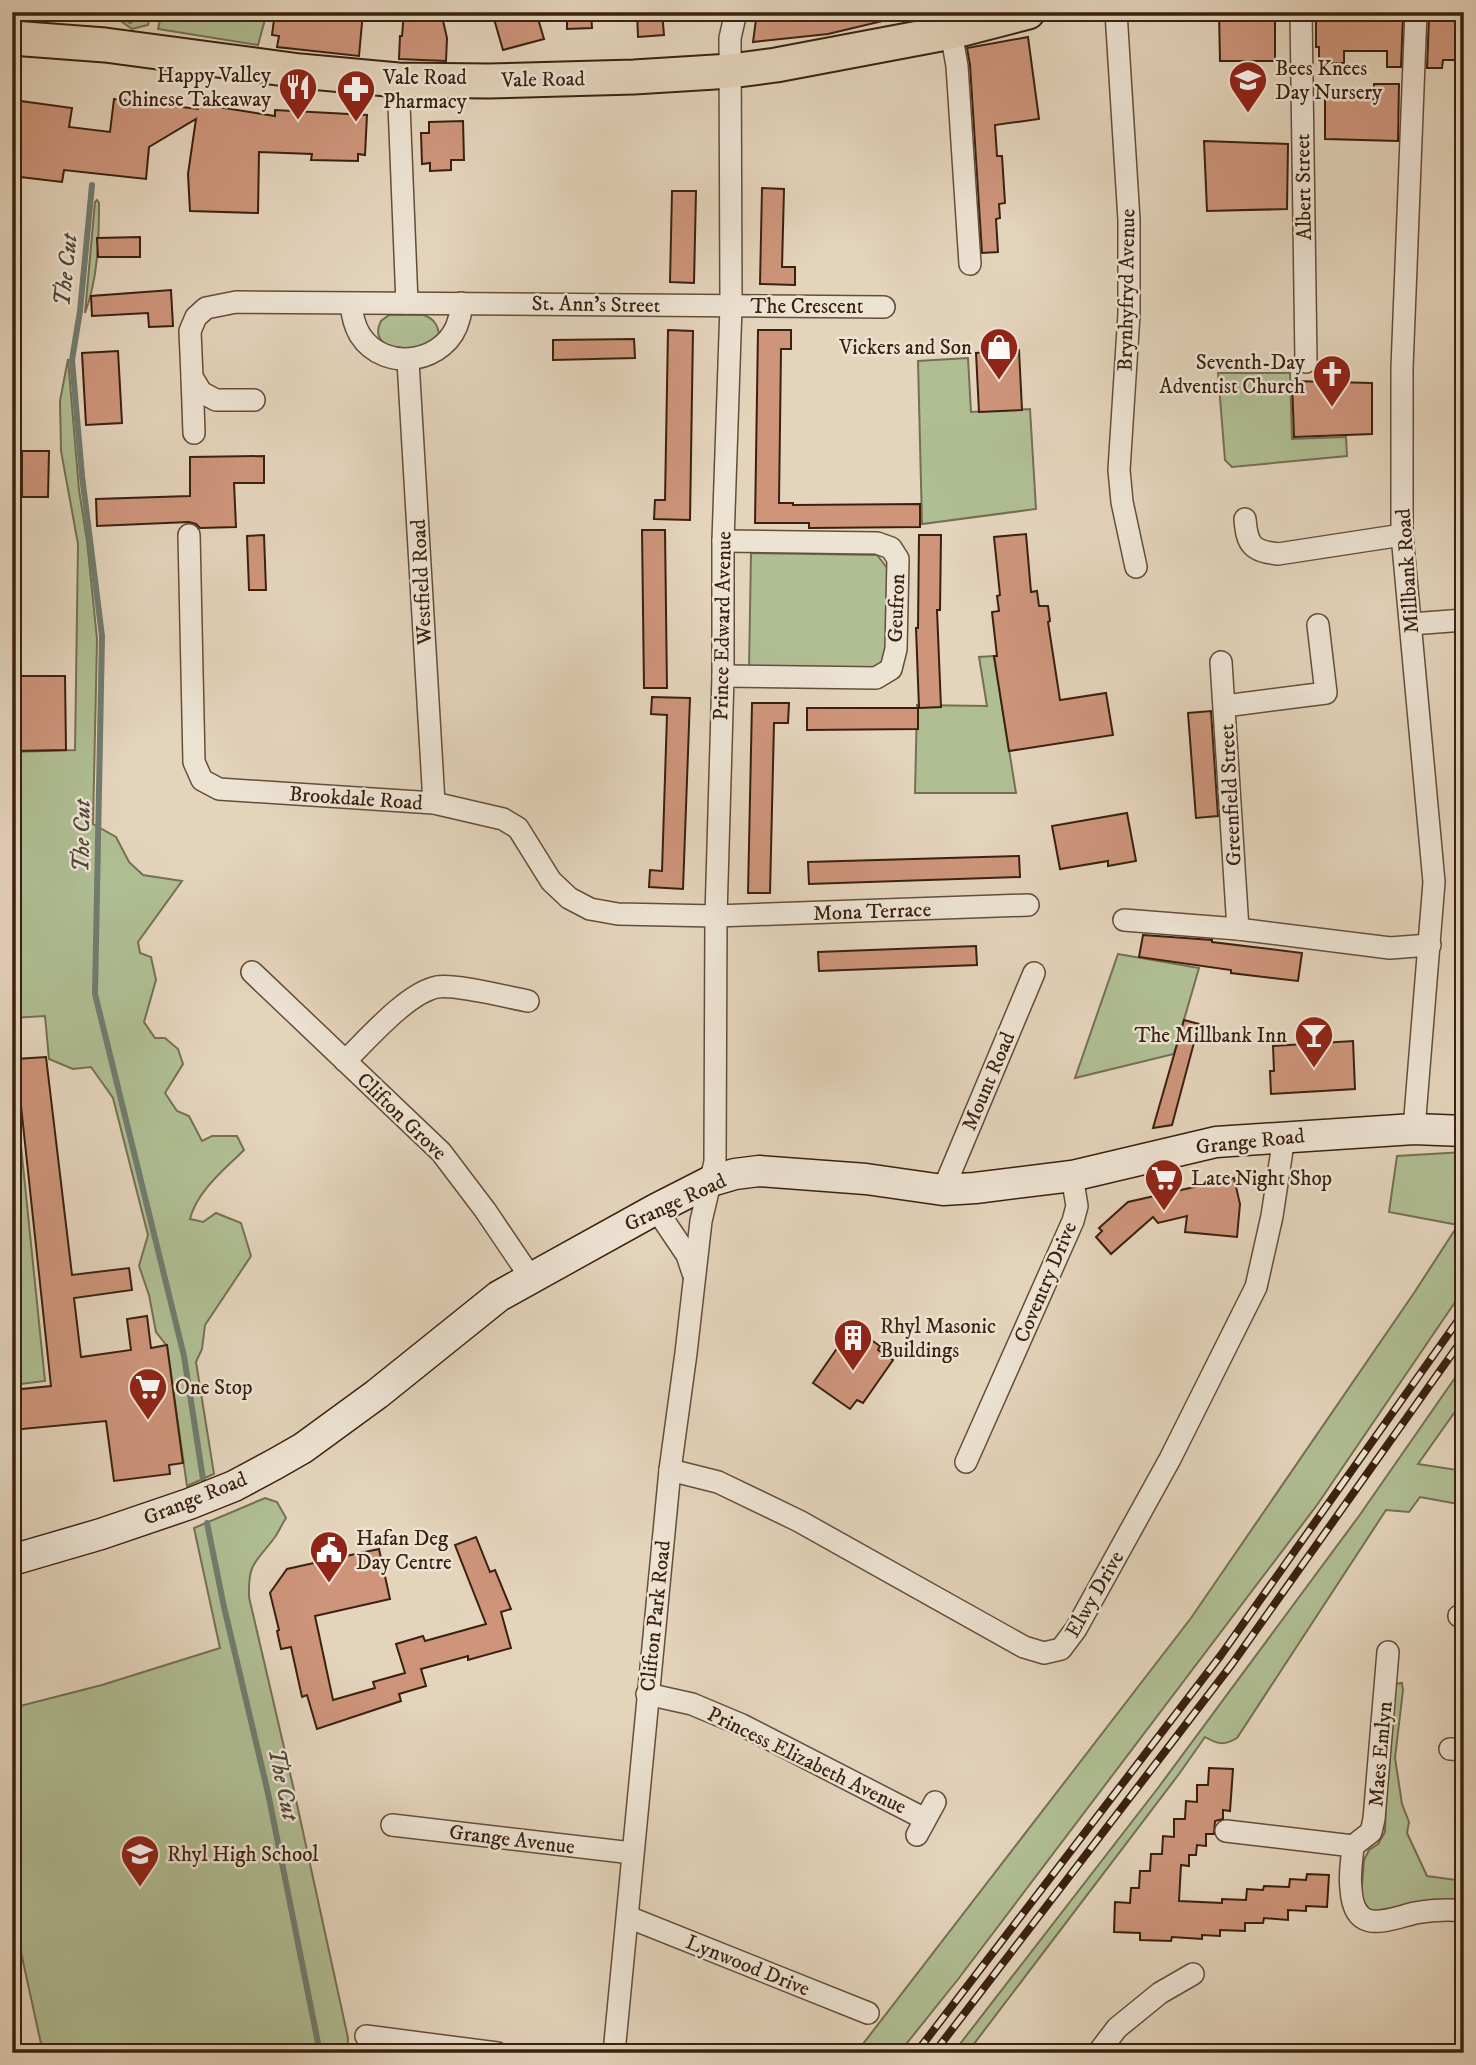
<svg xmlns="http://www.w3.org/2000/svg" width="1476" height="2065" viewBox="0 0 1476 2065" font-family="'IM FELL DW Pica',serif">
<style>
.green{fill:#b0be94;stroke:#757052;stroke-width:2}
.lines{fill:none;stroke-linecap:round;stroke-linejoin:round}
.stream{stroke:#717c6f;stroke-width:6}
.building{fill:#ce957b;stroke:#3a210f;stroke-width:2}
.street-casing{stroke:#644e3a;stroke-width:24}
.secondary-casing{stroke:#3a210f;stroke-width:33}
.primary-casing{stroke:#3a210f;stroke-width:37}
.street{stroke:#ede3d3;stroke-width:21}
.secondary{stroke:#ede3d3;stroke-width:30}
.primary{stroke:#e4d4bc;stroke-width:33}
.rail-casing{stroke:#3a210f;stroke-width:8}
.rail{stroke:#ede3d3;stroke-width:5;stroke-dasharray:16;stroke-linecap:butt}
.labels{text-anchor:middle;stroke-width:5;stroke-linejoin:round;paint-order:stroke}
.poi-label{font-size:21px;fill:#3a210f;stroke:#ede3d3;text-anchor:start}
.street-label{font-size:21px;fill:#3a210f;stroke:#ede3d3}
.water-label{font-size:23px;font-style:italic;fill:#514737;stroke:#ede3d3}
</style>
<rect width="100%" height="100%" fill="#e4d4bc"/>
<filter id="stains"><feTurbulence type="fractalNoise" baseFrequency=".00286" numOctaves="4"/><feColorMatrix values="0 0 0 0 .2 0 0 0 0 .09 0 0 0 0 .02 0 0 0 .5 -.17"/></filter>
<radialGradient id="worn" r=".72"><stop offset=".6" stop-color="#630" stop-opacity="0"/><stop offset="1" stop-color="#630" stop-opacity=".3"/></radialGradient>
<g class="green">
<polygon points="119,12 151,12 148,25 132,29 122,22"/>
<polygon points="162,12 185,12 185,15 206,19 208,13 233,18 234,12 257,15 258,12 267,12 258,45 158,29"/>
<path d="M 97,200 L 99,203 C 99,240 98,278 85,313 L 95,202 Z"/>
<path d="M 389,315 L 424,315 C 434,319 438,325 439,335 L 432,347 L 395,351 C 382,342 373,337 381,321 Z"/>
<polygon points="968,358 971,412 1030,409 1036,509 922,524 918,361"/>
<path d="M 68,359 L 79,490 L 87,541 L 97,639 L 93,824 L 116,837 L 129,862 L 143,875 L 182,881 L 138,942 L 140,953 L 151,957 L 156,980 L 144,1022 L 155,1038 L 165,1038 L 178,1049 L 183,1064 L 165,1093 L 177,1111 L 189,1116 L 202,1141 L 212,1136 L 237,1136 L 244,1150 C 224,1170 197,1191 190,1219 L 203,1222 L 216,1213 L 241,1223 L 251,1256 L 205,1325 L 202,1349 L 196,1362 L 214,1474 L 187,1486 L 167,1346 L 156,1332 L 149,1295 L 139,1266 L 148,1235 L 113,1098 L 91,1067 L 73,1069 L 49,1059 L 45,1016 L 12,1018 L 12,752 L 75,750 L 78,544 L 61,451 L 60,401 Z"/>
<polygon points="1218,373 1290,373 1292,439 1346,437 1347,456 1232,467 1225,460"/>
<polygon points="751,553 877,555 888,569 886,663 872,671 749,669"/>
<polygon points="994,656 1016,793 915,793 917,705 987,706 979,657"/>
<polygon points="1118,954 1199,968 1174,1054 1075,1078"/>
<polygon points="12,1058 45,1381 12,1385"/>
<polygon points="1464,1152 1464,1289 1317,1505 959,1978 899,2053 856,2053 1191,1618 1414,1293 1458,1225 1389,1212 1397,1156"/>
<path d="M 1464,1365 L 1464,1399 L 1418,1464 L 1464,1471 L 1464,1505 L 1420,1497 L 1409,1512 L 1386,1510 L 1237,1738 C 1224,1746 1217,1744 1205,1737 L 1179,1774 L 967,2053 L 953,2053 L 1158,1788 L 1359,1516 Z"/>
<path d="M 265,1498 L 277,1502 L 286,1518 C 282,1524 279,1531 275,1537 C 256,1563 248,1561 249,1597 L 293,1786 L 348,2038 L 347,2053 L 43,2053 L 19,1943 L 12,1944 L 12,1708 L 102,1685 L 220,1648 L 194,1528 Z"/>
<polygon points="1402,1683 1403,1690 1395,1758 1402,1804 1409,1822 1407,1833 1427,1876 1464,1881 1464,1904 1376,1912 1369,1909 1361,1898 1364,1860 1369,1850 1378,1844 1385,1832 1387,1759 1395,1684"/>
</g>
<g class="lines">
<g class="stream">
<polyline points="130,21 132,12"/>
<polyline points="92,185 80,311 72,360 82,476 102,636 95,994 184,1356 203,1479"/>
<polyline points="207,1523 224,1607 268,1793 320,2053"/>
</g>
</g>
<g class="building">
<polygon points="275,12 318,12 343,16 343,12 363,12 359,56 277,47 279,36 272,35"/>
<polygon points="404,12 441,12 447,38 446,61 399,59 400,36 402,36"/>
<polygon points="492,12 536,12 544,39 503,50"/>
<polygon points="567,12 591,12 592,28 567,29"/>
<polygon points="637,12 662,12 664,35 638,37"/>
<polygon points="757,12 890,12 891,19 828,34 753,42"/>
<polygon points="1219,12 1275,12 1275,61 1220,61"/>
<polygon points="1316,12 1400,12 1400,16 1403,16 1401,67 1387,67 1387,51 1344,51 1344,63 1319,63 1319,47 1316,47"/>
<polygon points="1429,17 1464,18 1464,46 1459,46 1459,60 1443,60 1442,68 1427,68"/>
<polygon points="1028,37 1039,119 995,125 997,156 1002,156 1005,203 999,204 1000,218 996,219 998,252 982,253 970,65 967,48"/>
<polygon points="1374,84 1399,84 1398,141 1325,139 1325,97 1374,99"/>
<polygon points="114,99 198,109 199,104 275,116 275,110 367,115 365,155 358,154 358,161 311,160 312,154 259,152 258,213 190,211 188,174 196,119 149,147 146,179 64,170 62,182 12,176 13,100 72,108 69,127 110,132"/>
<polygon points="463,121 464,160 451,160 451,170 430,171 430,163 422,164 421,133 429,133 429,122"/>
<polygon points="1204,141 1288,144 1287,209 1207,211"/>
<polygon points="762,188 784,189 782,267 795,267 795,285 760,284"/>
<polygon points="672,191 696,191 694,283 670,282"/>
<polygon points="140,237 140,257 98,257 97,238"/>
<polygon points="171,290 173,326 149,327 148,313 92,316 91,296"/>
<polygon points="668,330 693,331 690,520 654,519 655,500 665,500"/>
<polygon points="758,330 791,330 791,349 781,349 779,503 793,503 793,505 920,504 920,527 809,528 809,523 755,523"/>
<polygon points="634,339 635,358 553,360 553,340"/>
<polygon points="1019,350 1022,410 979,412 976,353"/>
<polygon points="118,351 122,423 86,425 82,353"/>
<polygon points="1292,381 1372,383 1372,434 1294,437"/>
<polygon points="22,451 49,451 48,497 22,497"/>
<polygon points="264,456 264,483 234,483 236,527 200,528 196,524 189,522 97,526 96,499 190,496 190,457"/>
<polygon points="642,530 665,530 667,688 644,688"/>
<polygon points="1026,534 1031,592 1037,591 1039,606 1048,606 1050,621 1048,622 1060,700 1106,693 1113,735 1009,751 994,656 997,656 992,612 999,611 997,596 1000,595 994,537"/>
<polygon points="264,535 266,590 249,590 247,536"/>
<polygon points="919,535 941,535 940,610 937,610 941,707 919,708 916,628 918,628"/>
<polygon points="12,676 65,676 66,750 12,751"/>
<polygon points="652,697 690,698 683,889 649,887 650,870 662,871 667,715 651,714"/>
<polygon points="752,703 789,703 788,723 774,723 770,893 748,893"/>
<polygon points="807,708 918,708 918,729 807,730"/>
<polygon points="1211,711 1218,816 1196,818 1188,713"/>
<polygon points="1127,813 1136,861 1108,866 1108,861 1060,869 1052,826"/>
<polygon points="1019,856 1020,877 809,884 808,862"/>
<polygon points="1143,935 1212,940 1212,942 1302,953 1298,981 1231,973 1231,970 1139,957"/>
<polygon points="976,946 977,965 819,971 818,952"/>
<polygon points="1184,1020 1199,1024 1172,1125 1153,1128"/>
<polygon points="1353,1041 1355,1089 1271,1094 1270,1071 1274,1071 1273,1046"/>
<polygon points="46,1057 72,1275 129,1268 132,1290 74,1298 81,1357 131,1350 127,1319 147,1316 151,1348 167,1345 183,1463 169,1465 170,1474 114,1481 106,1421 12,1430 12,1390 51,1386 16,1059"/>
<polygon points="1234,1178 1240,1204 1237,1237 1185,1232 1187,1216 1158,1223 1153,1217 1111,1254 1096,1237 1102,1231 1099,1228 1128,1202"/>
<polygon points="852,1327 880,1346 878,1350 893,1360 863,1403 857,1400 850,1409 813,1383"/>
<polygon points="476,1537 490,1572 495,1570 511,1609 501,1612 511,1648 468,1660 468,1656 421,1669 426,1686 399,1694 401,1701 317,1729 307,1695 302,1697 291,1647 281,1649 277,1631 279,1630 270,1593 287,1569 314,1563 312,1554 330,1550 332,1559 379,1549 390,1599 315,1616 333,1700 375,1688 373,1682 405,1673 396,1644 423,1636 425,1641 486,1624 455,1545"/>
<polygon points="1209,1768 1233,1769 1230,1811 1223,1810 1223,1819 1215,1821 1214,1834 1206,1834 1206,1846 1197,1845 1196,1855 1189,1855 1189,1866 1181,1865 1179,1901 1222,1903 1222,1899 1246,1900 1247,1889 1263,1890 1264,1886 1289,1887 1290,1879 1306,1880 1307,1874 1329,1875 1327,1907 1306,1906 1306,1911 1288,1910 1288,1920 1264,1918 1263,1923 1245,1923 1245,1931 1220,1930 1220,1936 1202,1935 1202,1939 1172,1937 1171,1941 1140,1940 1140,1933 1114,1932 1115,1902 1130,1903 1131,1888 1139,1888 1140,1871 1150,1871 1151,1854 1162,1854 1163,1836 1174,1837 1174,1819 1185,1819 1186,1801 1197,1802 1197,1785 1208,1785"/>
</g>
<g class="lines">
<g class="street-casing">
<g id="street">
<polyline points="1116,12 1129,220 1129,314 1119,470 1122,502 1136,567"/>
<polyline points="1301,12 1306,362"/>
<polyline points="951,32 957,66 970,264"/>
<polyline points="398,80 407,303"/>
<path d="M 351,304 C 352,315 354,325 360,335 C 385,374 448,363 459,319 C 461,314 461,308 461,303"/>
<polyline points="408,361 434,803"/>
<polyline points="192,377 194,433"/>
<polyline points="254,400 216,400 201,392 192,377 190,331 196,317 206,308 236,302 884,307"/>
<path d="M 1245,519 C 1247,545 1252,551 1278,554 L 1402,535"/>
<polyline points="189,535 194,762 202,780 219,789 434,803 503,819 518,828 551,881 569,898 590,909 618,914 716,916 1028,905"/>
<polyline points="723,541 877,543 891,548 898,559 896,649 891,669 876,678 723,676"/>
<polyline points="1411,624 1464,620"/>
<polyline points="1221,662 1238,929"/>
<polyline points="1225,706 1326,693 1318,625"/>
<polyline points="1124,920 1238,929 1390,948 1430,945"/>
<polyline points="252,972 441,1152 485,1210 531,1278"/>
<path d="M 345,1061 C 368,1039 407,993 437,987 C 457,984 506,997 528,1001"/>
<polyline points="1414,1129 1434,882 1402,535 1402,368 1416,12"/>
<polyline points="943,1190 1034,973"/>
<polyline points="656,1209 687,1255 693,1273"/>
<polyline points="966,1462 1073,1221 1077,1206 1072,1176"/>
<polyline points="670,1470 718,1482 799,1521 1024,1647 1044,1653 1061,1649 1076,1629 1170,1459 1256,1287 1272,1216 1284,1137"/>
<polyline points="1459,1616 1464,1616"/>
<path d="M 1388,1652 L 1374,1819 L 1371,1832 L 1353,1846 C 1352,1860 1349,1875 1351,1889 C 1354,1936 1386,1920 1415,1913 C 1432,1910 1447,1909 1464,1911"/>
<polyline points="647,1694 692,1704 742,1725 925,1819"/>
<polyline points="1450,1749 1464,1750"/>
<polyline points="392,1825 632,1853"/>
<polyline points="1226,1831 1353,1846"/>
<polyline points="917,1835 935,1802"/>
<polyline points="628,1917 868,2013"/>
<polyline points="366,2036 497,2053"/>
<polyline points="614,2053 670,1470 686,1353 701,1221 715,1162 716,916 723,676 723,541 731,306 730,38 736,12"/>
<polyline points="1098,2053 1117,2028 1160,1993 1193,1974"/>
</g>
</g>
<g class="secondary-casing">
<polyline id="secondary" points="12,1560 101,1534 189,1504 234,1486 275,1464 303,1448 377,1394 499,1296 656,1209 711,1181 735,1174 759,1171 866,1179 943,1190 975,1188 1072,1176 1216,1142 1414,1129 1464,1131"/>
</g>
<g class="primary-casing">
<polyline id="primary" points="12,38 105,45 300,71 398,80 488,81 634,77 731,71 776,65 951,32 1028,12"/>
</g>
<use href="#street" class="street"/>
<use href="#secondary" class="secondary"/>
<use href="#primary" class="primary"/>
<g class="rail-casing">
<g id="rail">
<polyline points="916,2053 1221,1655 1464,1312"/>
<polyline points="934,2053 1232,1664 1464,1337"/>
</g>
</g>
<use href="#rail" class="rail"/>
</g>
<defs>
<g id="school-pin" transform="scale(2.0125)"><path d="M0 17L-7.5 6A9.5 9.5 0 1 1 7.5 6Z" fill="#8f2418" stroke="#ede3d3"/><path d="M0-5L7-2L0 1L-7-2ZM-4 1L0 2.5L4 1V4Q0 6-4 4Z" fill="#fff"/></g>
<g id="restaurant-pin" transform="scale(2.0125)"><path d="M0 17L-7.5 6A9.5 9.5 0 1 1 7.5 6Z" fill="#8f2418" stroke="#ede3d3"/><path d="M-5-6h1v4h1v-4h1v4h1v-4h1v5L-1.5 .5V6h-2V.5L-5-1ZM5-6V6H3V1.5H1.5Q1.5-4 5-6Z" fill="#fff"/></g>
<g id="pharmacy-pin" transform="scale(2.0125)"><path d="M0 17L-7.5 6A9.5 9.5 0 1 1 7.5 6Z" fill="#8f2418" stroke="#ede3d3"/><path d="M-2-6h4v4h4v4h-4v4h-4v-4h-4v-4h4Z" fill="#fff"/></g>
<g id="shop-pin" transform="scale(2.0125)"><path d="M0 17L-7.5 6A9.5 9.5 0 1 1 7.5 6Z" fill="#8f2418" stroke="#ede3d3"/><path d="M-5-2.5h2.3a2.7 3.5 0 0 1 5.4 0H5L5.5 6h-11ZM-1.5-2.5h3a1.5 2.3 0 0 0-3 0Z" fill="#fff"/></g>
<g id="church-pin" transform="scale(2.0125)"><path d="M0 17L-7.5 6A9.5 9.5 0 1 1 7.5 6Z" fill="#8f2418" stroke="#ede3d3"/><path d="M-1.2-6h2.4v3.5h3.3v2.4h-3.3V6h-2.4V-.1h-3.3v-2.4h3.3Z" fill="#fff"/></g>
<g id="bar-pin" transform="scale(2.0125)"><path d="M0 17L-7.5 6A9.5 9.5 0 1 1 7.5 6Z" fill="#8f2418" stroke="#ede3d3"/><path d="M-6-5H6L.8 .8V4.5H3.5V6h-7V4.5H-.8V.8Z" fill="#fff"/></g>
<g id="supermarket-pin" transform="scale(2.0125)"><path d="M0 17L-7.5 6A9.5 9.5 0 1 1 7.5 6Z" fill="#8f2418" stroke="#ede3d3"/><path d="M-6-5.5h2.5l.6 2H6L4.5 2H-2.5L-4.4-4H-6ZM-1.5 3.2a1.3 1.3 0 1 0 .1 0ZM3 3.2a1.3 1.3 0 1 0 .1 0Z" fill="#fff"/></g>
<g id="building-pin" transform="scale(2.0125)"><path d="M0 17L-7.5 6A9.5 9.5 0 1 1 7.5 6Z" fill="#8f2418" stroke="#ede3d3"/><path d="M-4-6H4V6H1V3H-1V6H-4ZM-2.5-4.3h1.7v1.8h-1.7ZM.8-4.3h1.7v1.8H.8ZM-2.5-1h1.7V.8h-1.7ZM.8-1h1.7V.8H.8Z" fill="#fff"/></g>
<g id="civic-pin" transform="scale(2.0125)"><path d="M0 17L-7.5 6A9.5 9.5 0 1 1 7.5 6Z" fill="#8f2418" stroke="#ede3d3"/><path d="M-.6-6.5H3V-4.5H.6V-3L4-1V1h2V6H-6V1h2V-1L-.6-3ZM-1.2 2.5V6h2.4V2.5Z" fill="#fff"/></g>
</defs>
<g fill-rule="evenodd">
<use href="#school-pin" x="1248" y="80"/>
<use href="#restaurant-pin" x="298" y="87"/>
<use href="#pharmacy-pin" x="356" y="89"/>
<use href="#shop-pin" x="999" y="347"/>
<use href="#church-pin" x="1332" y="374"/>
<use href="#bar-pin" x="1314" y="1035"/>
<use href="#supermarket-pin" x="1164" y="1178"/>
<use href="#building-pin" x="853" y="1338"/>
<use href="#supermarket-pin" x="148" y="1387"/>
<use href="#civic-pin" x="329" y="1550"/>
<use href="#school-pin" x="140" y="1854"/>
</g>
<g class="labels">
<g class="poi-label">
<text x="1275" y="75">Bees Knees<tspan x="1275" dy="24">Day Nursery</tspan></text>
<text x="271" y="82" text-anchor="end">Happy Valley<tspan x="271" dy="24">Chinese Takeaway</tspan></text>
<text x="383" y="84">Vale Road<tspan x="383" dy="24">Pharmacy</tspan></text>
<text x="972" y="354" text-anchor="end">Vickers and Son</text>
<text x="1305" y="369" text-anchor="end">Seventh-Day<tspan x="1305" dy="24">Adventist Church</tspan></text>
<text x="1287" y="1042" text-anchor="end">The Millbank Inn</text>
<text x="1191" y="1185">Late Night Shop</text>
<text x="880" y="1333">Rhyl Masonic<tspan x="880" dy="24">Buildings</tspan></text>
<text x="175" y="1394">One Stop</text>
<text x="356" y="1545">Hafan Deg<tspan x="356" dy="24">Day Centre</tspan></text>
<text x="167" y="1861">Rhyl High School</text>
</g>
<g class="street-label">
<text transform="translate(543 79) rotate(-1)" y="7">Vale Road</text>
<text transform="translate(1303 187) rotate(-91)" y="7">Albert Street</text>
<text transform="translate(1126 290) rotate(-89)" y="7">Brynhyfryd Avenue</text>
<text transform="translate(596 304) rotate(1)" y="7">St. Ann's Street</text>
<text x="807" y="313">The Crescent</text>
<text transform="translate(1407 571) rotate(-94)" y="7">Millbank Road</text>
<text transform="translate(421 582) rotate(-93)" y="7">Westfield Road</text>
<text transform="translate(896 608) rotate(-88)" y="7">Geufron</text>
<text transform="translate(722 626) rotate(-89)" y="7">Prince Edward Avenue</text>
<text transform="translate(1230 795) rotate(-93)" y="7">Greenfield Street</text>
<text transform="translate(356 798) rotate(4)" y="7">Brookdale Road</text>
<text transform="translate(872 911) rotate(-2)" y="7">Mona Terrace</text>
<text transform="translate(988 1081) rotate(-67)" y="7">Mount Road</text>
<text transform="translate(402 1116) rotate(44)" y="7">Clifton Grove</text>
<text transform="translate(1250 1141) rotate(-6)" y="7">Grange Road</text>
<text transform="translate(675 1202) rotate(-25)" y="7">Grange Road</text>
<text transform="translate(1045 1282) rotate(-67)" y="7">Coventry Drive</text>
<text transform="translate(195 1498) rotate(-22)" y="7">Grange Road</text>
<text transform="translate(1094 1594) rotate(-60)" y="7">Elwy Drive</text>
<text transform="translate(655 1616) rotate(-84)" y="7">Clifton Park Road</text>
<text transform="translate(1380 1754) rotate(-85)" y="7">Maes Emlyn</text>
<text transform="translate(807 1760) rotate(26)" y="7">Princess Elizabeth Avenue</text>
<text transform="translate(512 1839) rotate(7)" y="7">Grange Avenue</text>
<text transform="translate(748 1965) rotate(22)" y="7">Lynwood Drive</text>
</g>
<g class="water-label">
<text transform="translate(65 270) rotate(-84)" y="8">The Cut</text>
<text transform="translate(81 836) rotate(-89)" y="8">The Cut</text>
<text transform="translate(284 1784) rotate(78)" y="8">The Cut</text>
</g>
</g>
<rect width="1476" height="2065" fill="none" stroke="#e4d4bc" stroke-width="42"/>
<rect x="14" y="14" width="1448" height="2037" fill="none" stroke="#3a210f" stroke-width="3.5"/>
<rect x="21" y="21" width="1434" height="2023" fill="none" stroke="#3a210f" stroke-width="2"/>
<rect width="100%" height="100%" filter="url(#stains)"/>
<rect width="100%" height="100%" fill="url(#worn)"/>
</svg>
